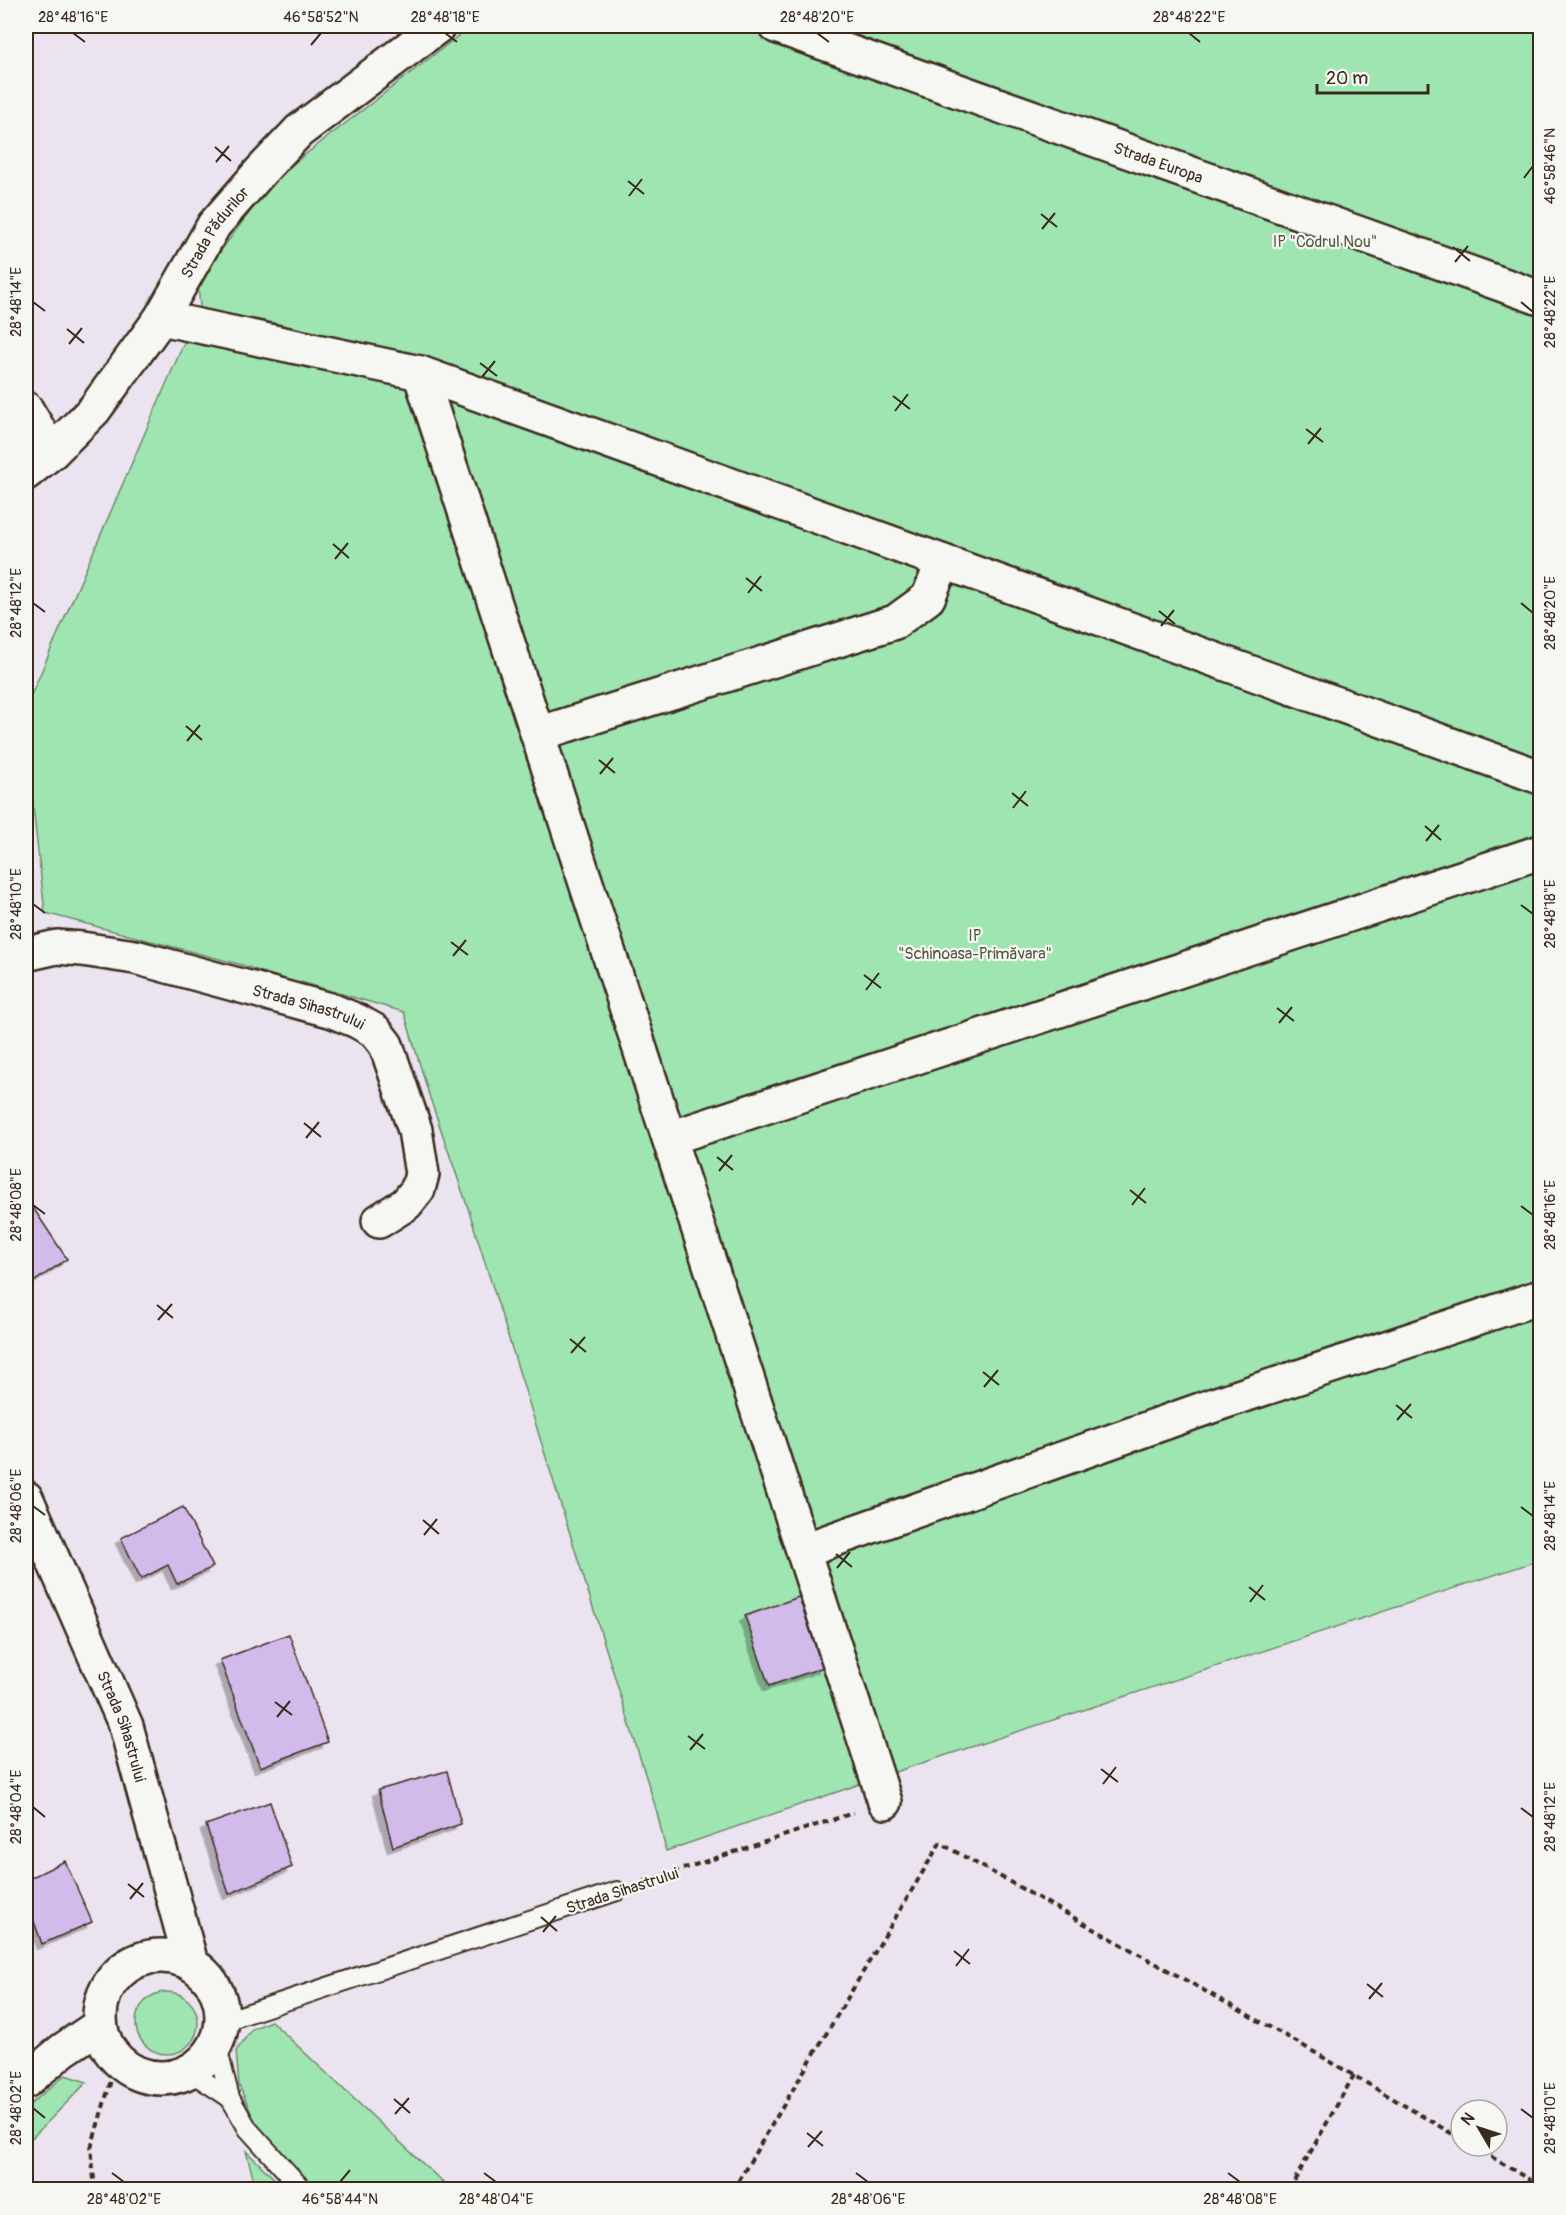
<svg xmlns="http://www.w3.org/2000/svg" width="1566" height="2215" viewBox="0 0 1566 2215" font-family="Pangolin,sans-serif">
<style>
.green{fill:#9fe5b2;stroke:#6d8868;stroke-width:1.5}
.building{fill:#d2bbea;stroke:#3b2a1e;stroke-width:1.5;filter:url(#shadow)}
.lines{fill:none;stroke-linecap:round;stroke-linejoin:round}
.service-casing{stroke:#3b2a1e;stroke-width:22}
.minor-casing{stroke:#3b2a1e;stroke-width:38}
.tertiary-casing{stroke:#3b2a1e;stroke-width:38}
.path{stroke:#3b2a1e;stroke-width:4;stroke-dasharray:6 4.5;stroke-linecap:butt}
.service{stroke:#f6f6f2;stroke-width:18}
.minor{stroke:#f6f6f2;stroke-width:33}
.tertiary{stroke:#f6f6f2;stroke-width:33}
.ticks{fill:none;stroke:#3b2a1e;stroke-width:2}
.labels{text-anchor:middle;stroke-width:4.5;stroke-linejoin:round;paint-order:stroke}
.street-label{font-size:16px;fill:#3b2a1e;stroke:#f6f6f2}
.park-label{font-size:16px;fill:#545943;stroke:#f6f6f2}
.neatline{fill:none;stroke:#3b2a1e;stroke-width:2}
.ticks-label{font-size:15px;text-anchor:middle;fill:#3b2a1e}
</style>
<defs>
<filter id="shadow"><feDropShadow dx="-5.5" dy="5.5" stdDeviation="0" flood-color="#0004"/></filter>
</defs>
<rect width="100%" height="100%" fill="#ebe4f0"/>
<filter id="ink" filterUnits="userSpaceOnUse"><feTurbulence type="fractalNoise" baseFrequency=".0167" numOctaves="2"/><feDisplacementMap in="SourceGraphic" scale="12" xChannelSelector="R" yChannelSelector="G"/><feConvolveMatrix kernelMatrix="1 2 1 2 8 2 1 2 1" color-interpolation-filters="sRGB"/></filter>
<g filter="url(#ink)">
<g class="green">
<polygon points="471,26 1540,26 1540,1560 898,1771 666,1851 657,1812 468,1208 430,1098 404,1012 301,982 300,985 242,965 45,913 26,745 26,714 29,700 200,306 198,285 205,272 275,178"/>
<circle cx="167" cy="2023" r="31"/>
<polygon points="271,2021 450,2189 320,2189 296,2170 255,2122 239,2085 236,2051 252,2029"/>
<polygon points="65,2075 87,2082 26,2144 26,2108"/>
<polygon points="246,2151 285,2189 256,2189"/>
</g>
<g class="building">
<polygon points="26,1197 67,1259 26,1287"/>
<polygon points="183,1507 213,1567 177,1584 168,1565 141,1579 121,1538"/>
<polygon points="799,1597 824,1667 769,1686 745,1616"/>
<polygon points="289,1634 328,1742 260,1767 220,1660"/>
<polygon points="447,1771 461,1824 393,1847 378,1790"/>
<polygon points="270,1802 292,1867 229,1894 206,1825"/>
<polygon points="65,1861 92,1922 42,1944 26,1899 26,1880"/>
</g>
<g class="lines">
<g class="service-casing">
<g id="service">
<polyline points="222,2022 617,1891"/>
<polyline points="216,2043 230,2098 248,2129 303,2190"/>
<polyline points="189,2071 230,2098"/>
</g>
</g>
<g class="minor-casing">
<g id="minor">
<path id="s1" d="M 776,26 L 1540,298"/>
<polyline points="161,318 420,373 1540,777"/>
<polyline points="420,373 885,1802"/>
<polyline points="26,409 52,452"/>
<path id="s2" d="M 26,473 L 52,452 L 94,410 L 161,318 L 214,225 L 261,171 L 299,131 L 438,26"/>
<polyline points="538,734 895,622 928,598 943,562"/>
<path id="s3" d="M 26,954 L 57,947 L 82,949 L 135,957 L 333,1011 L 357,1021 L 375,1031 L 386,1045 L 415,1130 L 422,1174 L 418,1189 L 406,1204 L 379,1221"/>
<polyline points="670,1138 1540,852"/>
<polyline points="804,1550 1220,1403 1540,1297"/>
</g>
</g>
<g class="tertiary-casing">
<g id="tertiary">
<path id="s4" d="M 26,1498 L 126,1726 L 191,1963"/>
<circle cx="161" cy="2017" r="61"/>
<polyline points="26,2081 63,2050 100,2025"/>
</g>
</g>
<g class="path">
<polyline points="643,1882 853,1813"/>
<polyline points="1473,2146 1540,2186"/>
<polyline points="95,2190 91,2148 117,2060"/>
<polyline points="733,2190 940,1843 1309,2049 1461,2139"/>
<polyline points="1289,2190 1354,2075"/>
</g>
<use href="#service" class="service"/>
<use href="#minor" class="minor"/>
<use href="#tertiary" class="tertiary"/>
</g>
</g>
<path class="ticks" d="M 73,33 L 85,42M 445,33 L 457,42M 817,33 L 829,42M 1189,33 L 1200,42M 311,45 L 321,33M 215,147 L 231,161M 216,162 L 229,146M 1524,178 L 1533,166M 628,181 L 644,194M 629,196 L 642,179M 1041,214 L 1057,227M 1042,229 L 1055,213M 1453,247 L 1470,261M 1455,262 L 1468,246M 33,302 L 45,311M 1521,302 L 1533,312M 67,329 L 84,343M 69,344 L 82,328M 480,363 L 497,376M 482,377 L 495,361M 893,396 L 910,409M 895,411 L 908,394M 1306,429 L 1323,442M 1308,444 L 1321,428M 333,544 L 349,558M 335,559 L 348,543M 746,578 L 762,591M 748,593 L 761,576M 33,603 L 45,612M 1521,603 L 1533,613M 1159,611 L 1175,624M 1161,626 L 1174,610M 186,726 L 202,740M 187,741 L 200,725M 599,760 L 615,773M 600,774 L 613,758M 1012,793 L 1028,806M 1013,808 L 1026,791M 1425,826 L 1441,840M 1426,841 L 1439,825M 33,904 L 45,913M 1521,905 L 1533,914M 451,942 L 468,955M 453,956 L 466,940M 864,975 L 881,988M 866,990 L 879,973M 1277,1008 L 1294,1021M 1279,1023 L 1292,1007M 304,1123 L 321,1137M 306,1138 L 319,1122M 717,1157 L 733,1170M 719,1171 L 732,1155M 1130,1190 L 1146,1203M 33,1205 L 45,1214M 1132,1205 L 1145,1188M 1521,1206 L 1533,1215M 157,1305 L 173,1318M 158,1320 L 172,1304M 570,1339 L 586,1352M 571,1353 L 585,1337M 983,1372 L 999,1385M 984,1387 L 998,1370M 1396,1405 L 1412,1418M 1397,1420 L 1411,1404M 33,1506 L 45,1515M 1521,1507 L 1533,1516M 423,1520 L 439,1534M 424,1535 L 437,1519M 836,1554 L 852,1567M 837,1568 L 850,1552M 1249,1587 L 1265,1600M 1250,1602 L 1263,1585M 275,1702 L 292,1715M 277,1717 L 290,1701M 688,1736 L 705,1749M 690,1750 L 703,1734M 1101,1769 L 1118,1782M 1103,1784 L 1116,1767M 33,1807 L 45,1817M 1521,1808 L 1533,1817M 128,1884 L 144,1897M 130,1899 L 143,1883M 541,1917 L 557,1931M 543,1932 L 556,1916M 954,1951 L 970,1964M 956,1966 L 969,1949M 1367,1984 L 1383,1997M 1369,1999 L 1382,1983M 394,2099 L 410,2113M 33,2108 L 45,2118M 1521,2109 L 1533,2118M 395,2114 L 409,2098M 807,2133 L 823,2146M 808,2147 L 822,2131M 112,2173 L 124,2182M 484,2173 L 496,2182M 856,2173 L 868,2182M 1228,2173 L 1240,2182M 340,2182 L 350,2170"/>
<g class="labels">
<g class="street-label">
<text dy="6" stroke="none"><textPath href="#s1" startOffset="406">Strada Europa</textPath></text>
<text dy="6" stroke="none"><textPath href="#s2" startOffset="308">Strada Pădurilor</textPath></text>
<text dy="6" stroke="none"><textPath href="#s3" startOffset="291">Strada Sihastrului</textPath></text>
<text dy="6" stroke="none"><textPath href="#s4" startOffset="248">Strada Sihastrului</textPath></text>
<text transform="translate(622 1890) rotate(-18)" y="6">Strada Sihastrului</text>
</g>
<g class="park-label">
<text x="1325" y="247">IP "Codrul Nou"</text>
<text x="975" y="941">IP<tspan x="975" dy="18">"Schinoasa-Primăvara"</tspan></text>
</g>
</g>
<rect width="1566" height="2215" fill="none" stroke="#f6f6f2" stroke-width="66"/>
<g transform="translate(1479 2128) rotate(309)"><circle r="28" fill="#f6f6f2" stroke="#aba49d" stroke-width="1.5"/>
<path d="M0-4.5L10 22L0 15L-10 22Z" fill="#3b2a1e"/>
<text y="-9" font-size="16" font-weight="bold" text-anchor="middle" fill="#3b2a1e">N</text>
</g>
<path d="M1317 84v9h111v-9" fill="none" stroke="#3b2a1e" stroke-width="3"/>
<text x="1326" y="84" font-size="18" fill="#3b2a1e" stroke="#f6f6f2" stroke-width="4.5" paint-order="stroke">20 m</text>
<rect x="33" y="33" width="1500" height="2149" class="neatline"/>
<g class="ticks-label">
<text x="73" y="22">28°48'16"E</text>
<text x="321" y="22">46°58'52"N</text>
<text x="445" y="22">28°48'18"E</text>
<text x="817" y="22">28°48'20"E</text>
<text x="1189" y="22">28°48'22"E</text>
<text transform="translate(1550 166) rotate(-90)" y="5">46°58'46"N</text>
<text transform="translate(16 302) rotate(-90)" y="5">28°48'14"E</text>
<text transform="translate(1550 312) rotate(-90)" y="5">28°48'22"E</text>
<text transform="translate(16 603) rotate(-90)" y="5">28°48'12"E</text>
<text transform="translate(1550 613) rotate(-90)" y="5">28°48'20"E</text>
<text transform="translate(16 904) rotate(-90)" y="5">28°48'10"E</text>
<text transform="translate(1550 914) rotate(-90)" y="5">28°48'18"E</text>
<text transform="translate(16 1205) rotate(-90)" y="5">28°48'08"E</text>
<text transform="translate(1550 1215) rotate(-90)" y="5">28°48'16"E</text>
<text transform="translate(16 1506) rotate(-90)" y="5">28°48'06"E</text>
<text transform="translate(1550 1516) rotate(-90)" y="5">28°48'14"E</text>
<text transform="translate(16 1807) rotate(-90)" y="5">28°48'04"E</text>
<text transform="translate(1550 1817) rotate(-90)" y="5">28°48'12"E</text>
<text transform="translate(16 2108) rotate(-90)" y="5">28°48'02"E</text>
<text transform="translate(1550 2118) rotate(-90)" y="5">28°48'10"E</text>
<text x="124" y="2204">28°48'02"E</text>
<text x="340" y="2204">46°58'44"N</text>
<text x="496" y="2204">28°48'04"E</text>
<text x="868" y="2204">28°48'06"E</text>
<text x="1240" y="2204">28°48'08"E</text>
</g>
</svg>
